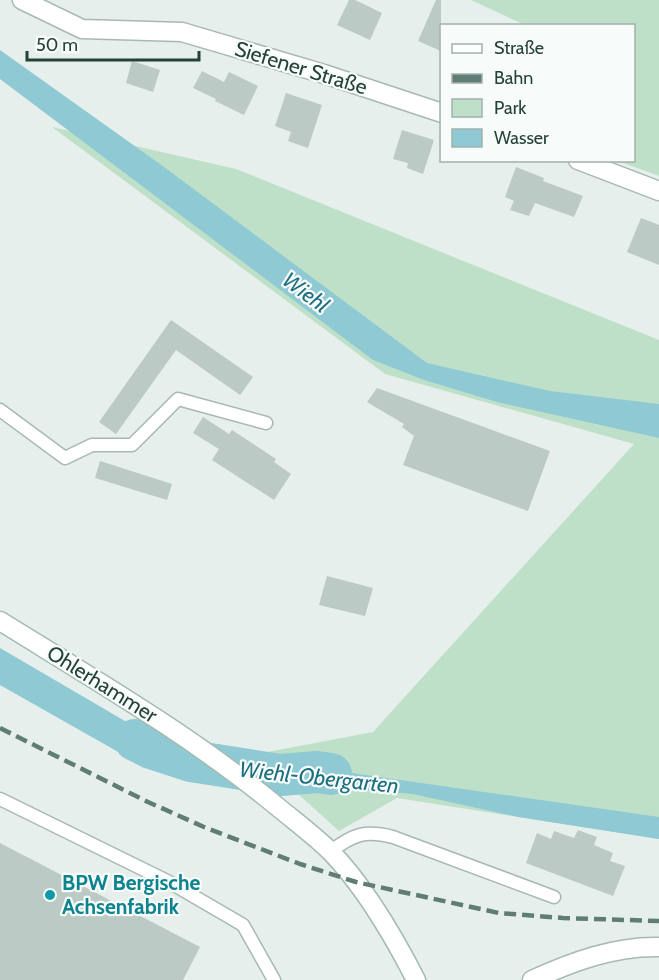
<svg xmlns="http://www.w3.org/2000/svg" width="659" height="980" viewBox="0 0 659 980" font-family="Cabin,sans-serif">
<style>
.green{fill:#bfe0c8}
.water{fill:#8ec9d4}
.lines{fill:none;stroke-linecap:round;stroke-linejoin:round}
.river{stroke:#8ec9d4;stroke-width:42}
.building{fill:#bbcac4}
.lane-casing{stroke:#a8b8b2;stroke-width:15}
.street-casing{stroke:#a8b8b2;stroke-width:21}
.secondary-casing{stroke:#a4bbb3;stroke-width:21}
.lane{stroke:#fff;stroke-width:12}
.street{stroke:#fff;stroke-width:18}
.secondary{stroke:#fff;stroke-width:18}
.rail{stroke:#5f7d75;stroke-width:4.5;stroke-dasharray:12 6;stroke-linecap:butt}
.culture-dot{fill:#0f9aa8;stroke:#f7fbf9;stroke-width:2}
.labels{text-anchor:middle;stroke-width:4.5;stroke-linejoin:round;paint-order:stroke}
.street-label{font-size:21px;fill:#24423a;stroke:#f7fbf9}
.culture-label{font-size:21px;font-weight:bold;fill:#0d838f;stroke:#f7fbf9;text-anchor:start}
.water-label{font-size:22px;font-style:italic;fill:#1c6f80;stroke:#f7fbf9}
</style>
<rect width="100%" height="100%" fill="#e6efeb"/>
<g class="green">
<polygon points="471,0 659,0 659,176 618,161 634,160 634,26 525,25"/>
<polygon points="52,127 236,169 659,340 659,839 397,798 339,831 287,784 251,755 373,732 634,444 385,374"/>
</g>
<g class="water">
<polygon points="0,50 160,164 427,363 550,391 659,404 659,438 497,402 424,380 373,360 0,79"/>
<path d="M 0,648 L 166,745 L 213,777 C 187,778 167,776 143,766 L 0,685 Z"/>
<polygon points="251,755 289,764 659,817 659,839 518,817 413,794 287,784"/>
</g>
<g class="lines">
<polyline class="river" points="135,740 151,748 191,761 280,775 317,772 331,774"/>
</g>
<g class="building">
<polygon points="349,0 355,0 382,13 370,40 337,25"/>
<polygon points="436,0 441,0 441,51 418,41"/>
<polygon points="132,61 160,70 153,92 126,83"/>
<polygon points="202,71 224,82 229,72 258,86 244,115 215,101 216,99 193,88"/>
<polygon points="286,93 322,105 308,148 288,141 291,132 275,126"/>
<polygon points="402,130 434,140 423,174 407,168 408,163 393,159"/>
<polygon points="516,167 544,178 543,181 583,196 574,217 535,203 529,216 510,210 514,201 505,197"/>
<polygon points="641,218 659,225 659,265 627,252"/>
<polygon points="171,320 253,377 240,395 176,350 116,434 99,422"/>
<polygon points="377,388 550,451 528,511 403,465 414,436 402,427 404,424 367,402"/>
<polygon points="203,417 229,434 232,430 276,459 274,462 291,474 274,500 212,460 219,449 193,433"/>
<polygon points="100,461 172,484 167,500 95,478"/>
<polygon points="327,576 373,588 365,616 319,605"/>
<polygon points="578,830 597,837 594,845 613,853 610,861 625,866 613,896 526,863 537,833 551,839 554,831 574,838"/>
<polygon points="0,843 200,947 183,980 0,980"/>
</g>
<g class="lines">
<g class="lane-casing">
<g id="lane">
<polyline points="0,410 65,458 92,445 132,445 178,399 266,423"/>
<polyline points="0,799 171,883 243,925 274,980"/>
<path d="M 330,852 C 353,834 365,830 393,837 L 554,897"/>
</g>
</g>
<g class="street-casing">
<g id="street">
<polyline points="22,0 82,29 182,32 324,74 442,113"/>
<polyline points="578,160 659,191"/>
<path d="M 532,980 C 572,962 614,946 659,947"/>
</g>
</g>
<g class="secondary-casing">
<path id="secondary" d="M 0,621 C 95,680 192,736 279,808 C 296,822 315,836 331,852 C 365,887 394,937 416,980"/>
</g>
<use href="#lane" class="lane"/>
<use href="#street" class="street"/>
<use href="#secondary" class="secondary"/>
<polyline class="rail" points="0,728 148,802 204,827 300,864 356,882 499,913 563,918 659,921"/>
</g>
<circle class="culture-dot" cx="50" cy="895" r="6"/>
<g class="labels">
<g class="street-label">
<text transform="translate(301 68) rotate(17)" y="7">Siefener Straße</text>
<text transform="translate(102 684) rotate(32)" y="7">Ohlerhammer</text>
</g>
<g class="culture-label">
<text x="62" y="890">BPW Bergische<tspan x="62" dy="24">Achsenfabrik</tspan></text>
</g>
<g class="water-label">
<text transform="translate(306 292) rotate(37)" y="8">Wiehl</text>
<text transform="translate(319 777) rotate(6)" y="8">Wiehl-Obergarten</text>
</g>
</g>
<rect x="440" y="24" width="195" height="138" fill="#f7fbf9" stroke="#a3b1ad" stroke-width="1.5"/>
<rect x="452" y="44" width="30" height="9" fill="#ffffff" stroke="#a3b1ad" stroke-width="1.5"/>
<text x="494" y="54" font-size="18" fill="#24423a">Straße</text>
<rect x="452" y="74" width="30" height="9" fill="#5f7d75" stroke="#a3b1ad" stroke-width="1.5"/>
<text x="494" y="84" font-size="18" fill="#24423a">Bahn</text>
<rect x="452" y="99" width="30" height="18" fill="#bfe0c8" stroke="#a3b1ad" stroke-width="1.5"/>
<text x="494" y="114" font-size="18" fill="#24423a">Park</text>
<rect x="452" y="129" width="30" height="18" fill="#8ec9d4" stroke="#a3b1ad" stroke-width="1.5"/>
<text x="494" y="144" font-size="18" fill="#24423a">Wasser</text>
<path d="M27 51v9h172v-9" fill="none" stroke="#24423a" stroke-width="3"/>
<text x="36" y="51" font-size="18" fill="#24423a" stroke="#f7fbf9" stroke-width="4.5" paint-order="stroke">50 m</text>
</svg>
